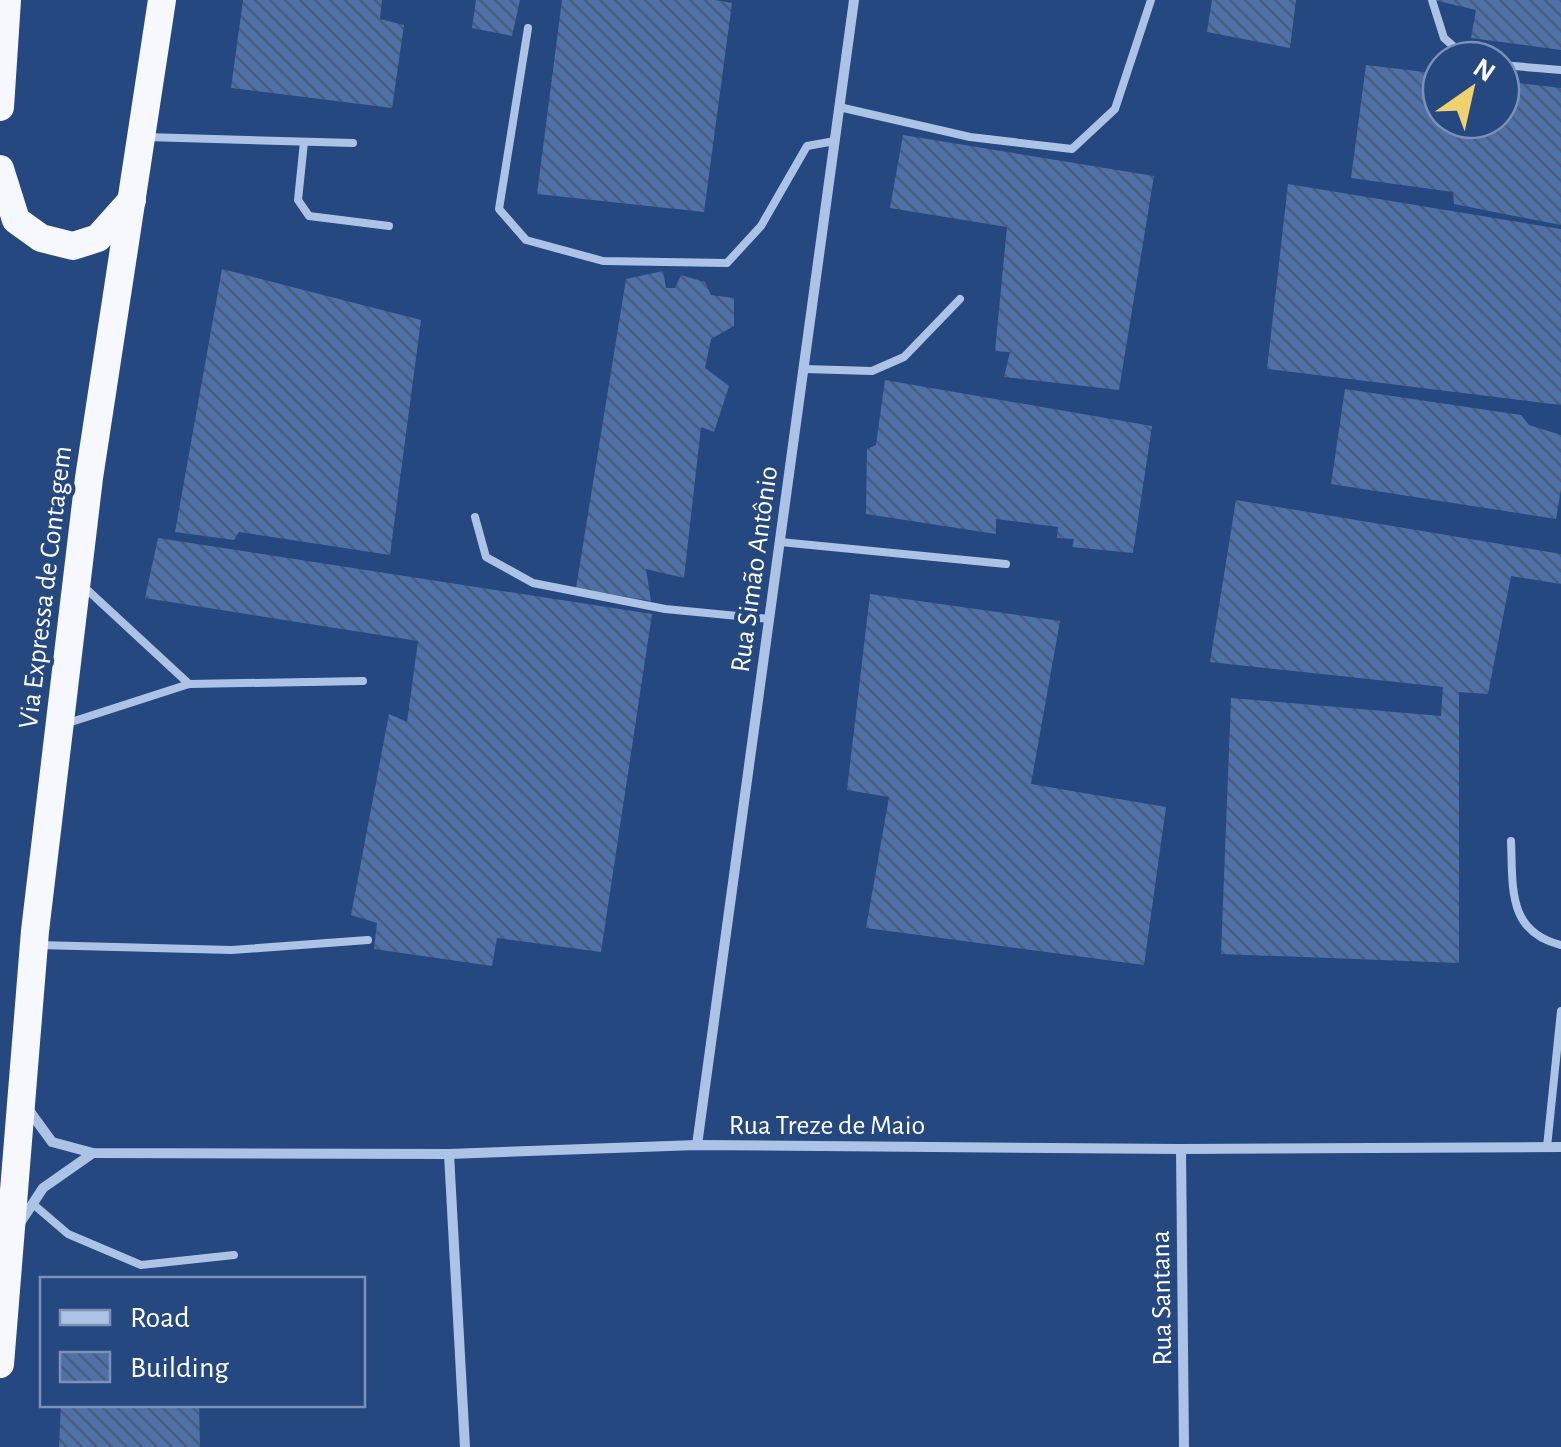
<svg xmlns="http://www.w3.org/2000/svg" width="1561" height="1447" viewBox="0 0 1561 1447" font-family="'Alegreya Sans',sans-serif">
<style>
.building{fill:url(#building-back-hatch)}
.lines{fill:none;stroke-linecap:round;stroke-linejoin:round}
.service{stroke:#acc3e6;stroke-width:8}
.minor{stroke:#acc3e6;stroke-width:10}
.trunk{stroke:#f6f8fe;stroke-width:28}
.labels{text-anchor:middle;stroke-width:8;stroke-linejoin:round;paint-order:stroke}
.street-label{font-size:28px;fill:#fff;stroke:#254880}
</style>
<defs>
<pattern id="building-back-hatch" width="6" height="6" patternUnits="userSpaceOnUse" patternTransform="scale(2.5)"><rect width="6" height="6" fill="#4d71a8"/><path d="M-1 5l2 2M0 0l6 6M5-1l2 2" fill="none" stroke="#4c5d75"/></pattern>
</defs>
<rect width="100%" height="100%" fill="#254880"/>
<g class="building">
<polygon points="243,0 382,0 380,19 404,25 392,108 231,88"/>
<polygon points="476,0 520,0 512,36 472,28"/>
<polygon points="562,0 715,0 732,3 704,212 537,194"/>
<polygon points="1212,0 1296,0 1290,48 1207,32"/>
<polygon points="1434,0 1561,0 1561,50 1471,38 1476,10"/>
<polygon points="1366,65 1441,74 1441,120 1501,120 1501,81 1561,88 1561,225 1454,204 1453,192 1351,178"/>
<polygon points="903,135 1154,176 1119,390 1004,377 1010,352 995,351 1007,227 890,208"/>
<polygon points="1288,184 1561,229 1561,405 1267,369"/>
<polygon points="222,269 421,320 390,555 239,532 234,540 175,532"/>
<polygon points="663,271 666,288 675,288 681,275 705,282 711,295 734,298 734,326 711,339 705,368 729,386 714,432 701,427 684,578 646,569 651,601 576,588 626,279"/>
<polygon points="885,380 1152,426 1133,553 1072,547 1074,539 1057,538 1058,527 996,519 996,534 866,514 867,449 876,445"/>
<polygon points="1345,389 1521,415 1529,425 1561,435 1561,489 1556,519 1331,484"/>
<polygon points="1236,500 1561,554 1561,584 1511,576 1488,694 1459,692 1459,963 1221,954 1231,698 1441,716 1443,687 1210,662"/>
<polygon points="158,538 652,614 601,952 497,938 492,966 374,949 377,923 351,915 389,714 407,722 418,641 145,598"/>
<polygon points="870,594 1060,621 1031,784 1166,807 1144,965 866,928 889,797 847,790"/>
<polygon points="61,1404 199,1404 200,1447 59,1447"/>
</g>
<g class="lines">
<g class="service">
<polyline points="1432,0 1444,38 1469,60"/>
<polyline points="528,28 499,209 526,240 603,261 727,263 761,226 807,146 835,141"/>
<polyline points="1501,65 1561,70"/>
<polyline points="839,107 970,137 1072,149 1115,109 1151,0"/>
<polyline points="146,137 353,143"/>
<polyline points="304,142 298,200 309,216 389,226"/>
<polyline points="804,369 872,371 904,357 960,299"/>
<polyline points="475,517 486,557 533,583 665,609 769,619"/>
<polyline points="780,542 1006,564"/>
<polyline points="82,585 189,684"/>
<polyline points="68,723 189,684 363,681"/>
<path d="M 1511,841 C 1513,887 1507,932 1561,945"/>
<polyline points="38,945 232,950 368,940"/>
<polyline points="1547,1147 1561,1011"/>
<polyline points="33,1204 68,1234 141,1265 234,1255"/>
</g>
<g class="minor">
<polyline points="28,1109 52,1142 93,1153 449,1154 697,1145 1181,1149 1561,1147"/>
<polyline points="697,1145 854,0"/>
<polyline points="1181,1149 1184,1447"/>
<polyline points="449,1154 465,1447"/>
<polyline points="20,1223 43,1188 93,1153"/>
</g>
<g class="trunk">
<polyline points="0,107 7,0"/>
<polyline points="0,169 16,220 41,238 73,246 98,238 132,200"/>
<polyline points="0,1364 35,931 89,478 162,0"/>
</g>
</g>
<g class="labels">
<g class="street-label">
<text transform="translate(753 569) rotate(-82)" y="10">Rua Simão Antônio</text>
<text transform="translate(44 587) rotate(-83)" y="10">Via Expressa de Contagem</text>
<text x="827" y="1134">Rua Treze de Maio</text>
<text transform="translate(1160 1298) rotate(-91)" y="10">Rua Santana</text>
</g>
</g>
<rect x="40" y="1277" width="325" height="130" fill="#254880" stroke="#7c91b3" stroke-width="2.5"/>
<rect x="60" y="1310" width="50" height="15" fill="#acc3e6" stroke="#7c91b3" stroke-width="2.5"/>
<text x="130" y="1327" font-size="30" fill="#ffffff">Road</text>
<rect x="60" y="1352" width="50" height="30" fill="url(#building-back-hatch)" stroke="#7c91b3" stroke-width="2.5"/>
<text x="130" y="1377" font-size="30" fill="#ffffff">Building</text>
<g transform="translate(1471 90) rotate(34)"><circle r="48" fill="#254880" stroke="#7c91b3" stroke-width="2.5"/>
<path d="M0-8L18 38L0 25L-18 38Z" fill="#f0d170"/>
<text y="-15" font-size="28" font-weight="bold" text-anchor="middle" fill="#ffffff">N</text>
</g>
</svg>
